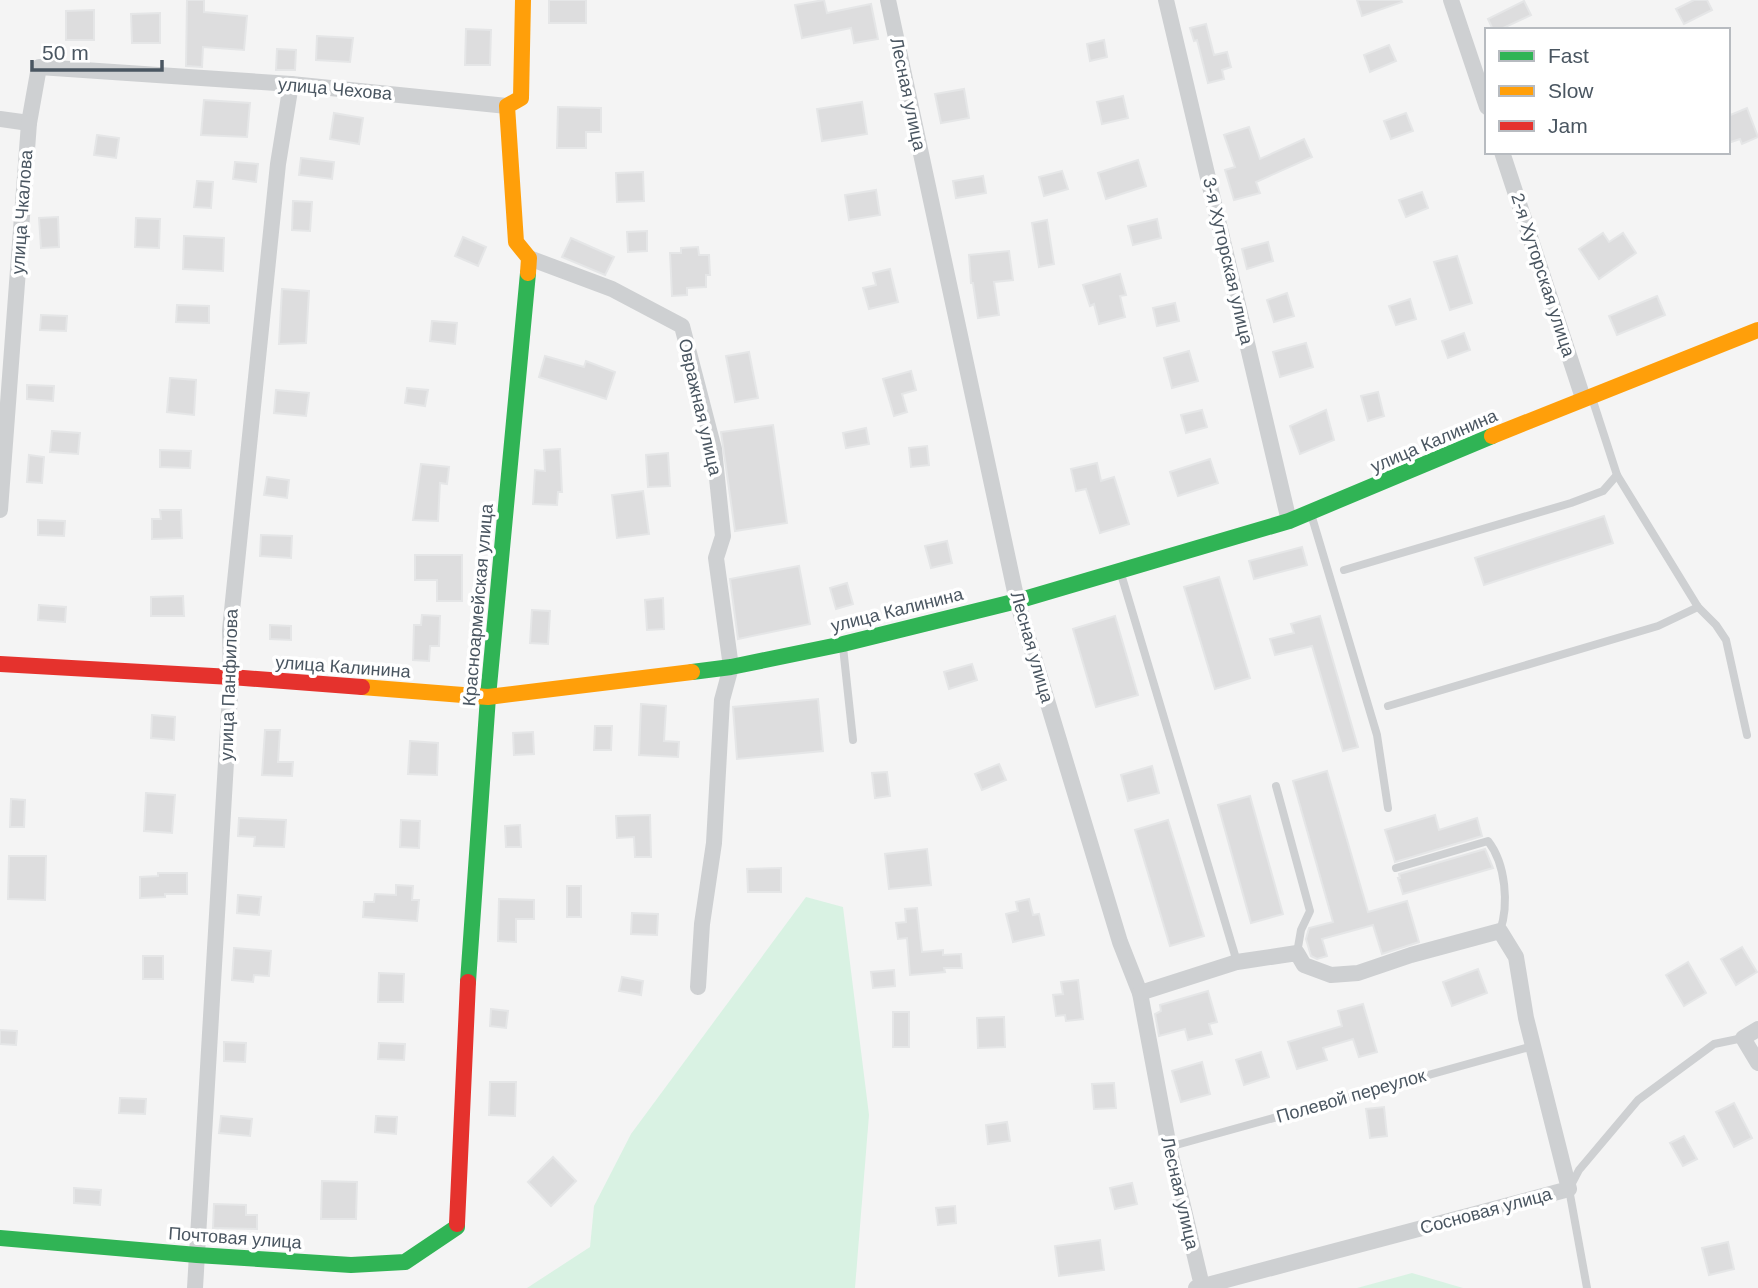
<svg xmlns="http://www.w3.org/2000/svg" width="1758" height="1288" viewBox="0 0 1758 1288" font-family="Helvetica,sans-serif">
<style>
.green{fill:#d9f2e3}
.building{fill:#ddddde;stroke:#e5e6e7;stroke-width:2}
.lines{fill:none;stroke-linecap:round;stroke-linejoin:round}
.lane{stroke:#ced0d2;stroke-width:8}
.street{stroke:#ced0d2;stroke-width:16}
.fast{stroke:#30b455;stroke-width:16}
.slow{stroke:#ff9f0a;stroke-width:16}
.jam{stroke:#e5322d;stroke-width:16}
.labels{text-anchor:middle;stroke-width:7;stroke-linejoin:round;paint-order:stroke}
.street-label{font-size:18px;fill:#4a5661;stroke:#fff}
</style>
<rect width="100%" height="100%" fill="#f4f4f4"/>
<g class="green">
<polygon points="806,897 843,907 869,1115 855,1288 527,1288 590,1247 594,1206 631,1134"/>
<polygon points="1412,1273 1463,1288 1357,1288"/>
</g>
<g class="building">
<polygon points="187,0 204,0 204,12 247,16 244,50 203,47 202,67 186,66"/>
<rect x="549" y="0" width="37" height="23"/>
<polygon points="824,0 827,13 871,4 878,39 854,43 851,28 802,38 795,5"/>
<polygon points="1357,0 1401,0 1402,2 1362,16"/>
<polygon points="1694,0 1707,0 1712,10 1684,24 1676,9"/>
<polygon points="1524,1 1531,15 1499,30 1493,30 1488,19"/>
<polygon points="94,10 94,40 66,40 66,11"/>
<polygon points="160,13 160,43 132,43 131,14"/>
<polygon points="1206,24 1214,55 1227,52 1231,67 1222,70 1224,79 1208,83 1197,40 1194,41 1190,28"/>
<polygon points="466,29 491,30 490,65 465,65"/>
<polygon points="317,36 353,38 350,62 316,60"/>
<polygon points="1104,40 1107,57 1090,61 1087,44"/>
<polygon points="1389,45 1396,61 1370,72 1364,55"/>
<polygon points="277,49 296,50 295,70 276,70"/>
<polygon points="964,89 969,118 941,123 935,94"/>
<polygon points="1123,96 1128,118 1102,124 1097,102"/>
<polygon points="204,100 250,103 247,137 201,135"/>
<polygon points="862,102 867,134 822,141 817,109"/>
<polygon points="558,107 601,108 601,132 586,132 586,148 557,148"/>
<polygon points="1747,108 1758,137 1742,144 1740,139 1728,143 1728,116"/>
<polygon points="334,113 363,118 359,144 330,139"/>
<polygon points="1406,113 1413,131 1391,139 1384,121"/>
<polygon points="1249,127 1260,159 1304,139 1312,157 1256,182 1260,193 1234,200 1225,170 1235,167 1224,135"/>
<polygon points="97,135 119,138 116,158 94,155"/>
<polygon points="301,158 334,162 332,179 299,175"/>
<polygon points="1138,160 1146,186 1106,199 1098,173"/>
<polygon points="235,162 258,164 256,182 233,179"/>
<polygon points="1062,171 1068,189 1044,196 1039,177"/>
<polygon points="643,172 644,201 617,202 616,173"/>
<polygon points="983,176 986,193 956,198 953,181"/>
<polygon points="197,181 213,182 211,208 194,207"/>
<polygon points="876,190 880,215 849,220 845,195"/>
<polygon points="1422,192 1428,208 1406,217 1399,200"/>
<polygon points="293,201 312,202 310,231 292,230"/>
<polygon points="58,217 59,247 41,248 39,218"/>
<polygon points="136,218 160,219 159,248 135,247"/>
<polygon points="1157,219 1161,238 1133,245 1128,226"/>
<polygon points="1047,220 1054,264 1039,267 1032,223"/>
<polygon points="647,231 647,251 628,252 627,232"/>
<polygon points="1603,233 1609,242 1623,233 1636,253 1599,279 1579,249"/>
<polygon points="184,236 224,238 223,271 183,269"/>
<polygon points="463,237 486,247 478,266 455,256"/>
<polygon points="571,238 614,257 605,275 562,257"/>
<polygon points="1268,242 1273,261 1247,269 1242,249"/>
<polygon points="698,247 699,255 709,255 710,275 706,275 706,287 687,288 687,295 672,296 670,253 681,253 681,248"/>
<polygon points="1009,251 1013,280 994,282 999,315 978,318 973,283 971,283 969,255"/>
<polygon points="1457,256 1472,303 1450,310 1434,262"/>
<polygon points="890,269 898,302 869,309 863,288 876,285 873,273"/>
<polygon points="1120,274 1126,295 1120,296 1125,317 1099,324 1094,304 1090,306 1083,285"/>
<polygon points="282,289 309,291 306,343 279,344"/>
<polygon points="1287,293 1294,316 1274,322 1267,300"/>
<polygon points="1657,296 1665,315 1617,335 1609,316"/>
<polygon points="1410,299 1416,319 1396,325 1389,306"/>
<polygon points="1175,303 1179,321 1157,326 1153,308"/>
<polygon points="177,305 209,306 209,323 176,322"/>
<polygon points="41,315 67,316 66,331 40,330"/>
<polygon points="432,321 457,323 455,344 430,341"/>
<polygon points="1464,333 1470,350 1448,358 1442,341"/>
<polygon points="1306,343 1313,367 1280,377 1273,352"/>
<polygon points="1189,351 1198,381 1172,388 1164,358"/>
<polygon points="749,352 758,398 735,402 726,356"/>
<polygon points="545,356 584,367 586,361 615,372 606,399 539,377"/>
<polygon points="911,371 916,390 902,394 907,412 894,416 883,379"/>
<polygon points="170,378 196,380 194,415 167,412"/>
<polygon points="27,385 54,386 53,401 27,399"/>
<polygon points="407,388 428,390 425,406 405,403"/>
<polygon points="276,390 309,393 306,416 274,413"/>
<polygon points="1378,392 1384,416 1368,421 1361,396"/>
<polygon points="1202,410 1207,427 1186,433 1181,415"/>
<polygon points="1326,410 1334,440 1300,454 1290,426"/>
<polygon points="773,425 787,523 735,531 721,432"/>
<polygon points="866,428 869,444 846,448 843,433"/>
<polygon points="52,431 80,433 78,454 50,452"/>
<polygon points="927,446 929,465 911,467 909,448"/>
<polygon points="560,449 562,492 558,492 557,505 533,504 535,470 545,471 544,450"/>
<polygon points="160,450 191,451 190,468 160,467"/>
<polygon points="668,453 670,486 648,487 646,455"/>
<polygon points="29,455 44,457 42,483 27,482"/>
<polygon points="1210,459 1218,483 1178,496 1170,472"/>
<polygon points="1097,463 1101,481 1114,477 1129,524 1100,533 1086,489 1076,491 1071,469"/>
<polygon points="421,464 449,467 447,484 440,483 438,521 413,520"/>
<polygon points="267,477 289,480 287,498 264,495"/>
<polygon points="643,491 649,534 617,538 612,495"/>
<polygon points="160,510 181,510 182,538 152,539 152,519 161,519"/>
<polygon points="1604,516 1613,543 1484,585 1475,558"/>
<polygon points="38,520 65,521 64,536 38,535"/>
<polygon points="261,535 292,536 291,558 260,556"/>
<polygon points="947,541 952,563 931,568 925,546"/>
<polygon points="1302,547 1307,565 1254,579 1249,561"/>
<polygon points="415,555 462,555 462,601 437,601 437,580 415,580"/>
<polygon points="799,566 810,624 738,639 730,579"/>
<polygon points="1219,577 1250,678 1215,689 1184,587"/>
<polygon points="847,583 853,604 836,609 830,588"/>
<polygon points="183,596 184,616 151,616 151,597"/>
<polygon points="663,598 664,629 647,630 645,600"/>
<polygon points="39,605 66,607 65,622 38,620"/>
<polygon points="532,610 550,611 548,644 530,643"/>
<polygon points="422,615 440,616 439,646 430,646 429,661 413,660 414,625 421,625"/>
<polygon points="1115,616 1138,695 1096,707 1073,629"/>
<polygon points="1320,616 1358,747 1343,751 1312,646 1275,655 1270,639 1294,633 1291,624"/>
<polygon points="270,625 291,626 291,640 270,639"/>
<polygon points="972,664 977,680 949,689 944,672"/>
<polygon points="818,699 823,751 737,759 733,707"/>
<polygon points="641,704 666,706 664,741 679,742 678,757 639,755"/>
<polygon points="152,715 175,717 174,740 151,738"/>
<polygon points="595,726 612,726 611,750 594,750"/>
<polygon points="265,730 280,730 278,762 293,762 292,776 262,775"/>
<polygon points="533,732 534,754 514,755 513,733"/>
<polygon points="410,741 438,743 437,775 408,774"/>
<polygon points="999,764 1006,780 982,790 975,774"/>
<polygon points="1152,766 1159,793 1128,801 1121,775"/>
<polygon points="1327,771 1368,912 1407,901 1419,942 1382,954 1373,925 1322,939 1327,956 1317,959 1311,956 1306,939 1309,928 1333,922 1293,781"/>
<polygon points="887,772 890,796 875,798 872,773"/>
<polygon points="146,793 175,795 172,833 144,831"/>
<polygon points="1250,796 1283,914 1251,923 1218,805"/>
<polygon points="11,799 25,800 24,827 10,827"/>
<polygon points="650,815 651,857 635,857 634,837 617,838 616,816"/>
<polygon points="1435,815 1439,830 1477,818 1482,836 1395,862 1385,830"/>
<polygon points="239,818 286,820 284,847 254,846 255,837 238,836"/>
<polygon points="401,820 420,821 419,848 400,847"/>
<polygon points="1168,820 1204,936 1170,946 1135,830"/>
<polygon points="520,825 521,847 506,847 505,826"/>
<polygon points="927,849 931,885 889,889 885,854"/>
<polygon points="1485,849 1493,868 1403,894 1398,878 1400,878 1399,874"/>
<polygon points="9,856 46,856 45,900 8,899"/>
<polygon points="781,868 781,892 748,892 747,869"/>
<polygon points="158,873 187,873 187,894 165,894 165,897 140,898 140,877 158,876"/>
<polygon points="396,885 413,886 412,900 419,900 417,921 363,917 364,902 374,902 375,894 396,895"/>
<rect x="567" y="886" width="14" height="31"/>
<polygon points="238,895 261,897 259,915 237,913"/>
<polygon points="499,899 534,900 534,919 516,919 516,942 498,941"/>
<polygon points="1029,899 1033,915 1039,914 1044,935 1013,942 1006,914 1018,911 1016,902"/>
<polygon points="917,908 922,952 943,950 943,955 961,954 962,968 944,968 945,972 910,975 907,938 898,939 896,923 906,922 905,909"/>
<polygon points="632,913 658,914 657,935 631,934"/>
<polygon points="1742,947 1757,972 1736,985 1721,959"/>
<polygon points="234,948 271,951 269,976 254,975 253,982 232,980"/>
<rect x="143" y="956" width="20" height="23"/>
<polygon points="1688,962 1706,993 1684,1006 1666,975"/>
<polygon points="1478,969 1487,993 1452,1006 1443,982"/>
<polygon points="894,970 895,986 873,988 871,972"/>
<polygon points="379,973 404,974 403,1002 378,1002"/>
<polygon points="622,977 643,981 641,995 619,991"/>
<polygon points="1078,980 1083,1019 1066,1021 1065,1015 1056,1016 1053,995 1063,994 1061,982"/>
<polygon points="1208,991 1217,1022 1209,1024 1212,1034 1188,1040 1185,1029 1159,1036 1155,1014 1161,1011 1160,1005"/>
<polygon points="1363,1004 1377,1052 1359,1057 1353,1039 1323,1048 1327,1060 1297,1069 1288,1042 1342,1026 1338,1011"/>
<polygon points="491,1009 508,1011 506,1028 490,1026"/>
<rect x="893" y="1012" width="16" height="35"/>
<polygon points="1004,1017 1005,1047 978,1048 977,1018"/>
<polygon points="0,1030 17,1031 16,1045 0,1044"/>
<polygon points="224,1042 246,1043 245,1062 224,1061"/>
<polygon points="379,1043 405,1044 404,1060 378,1059"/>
<polygon points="1261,1052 1269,1077 1244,1085 1236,1060"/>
<polygon points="1202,1062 1210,1094 1181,1102 1172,1071"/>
<polygon points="490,1082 516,1082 515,1116 489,1115"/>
<polygon points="1114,1083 1116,1108 1094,1109 1092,1084"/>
<polygon points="120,1098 146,1099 145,1114 119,1113"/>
<polygon points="1734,1103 1752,1138 1734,1147 1716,1112"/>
<polygon points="1384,1107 1387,1136 1370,1138 1366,1109"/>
<polygon points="221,1116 252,1119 250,1136 219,1133"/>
<polygon points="376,1116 397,1117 396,1134 375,1132"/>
<polygon points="1007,1122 1010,1141 988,1144 986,1125"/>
<polygon points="1684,1136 1697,1159 1683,1166 1670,1143"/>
<polygon points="553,1157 576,1181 551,1206 528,1182"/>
<polygon points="322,1181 357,1182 356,1219 321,1219"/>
<polygon points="1132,1183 1137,1204 1115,1209 1110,1188"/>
<polygon points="74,1188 101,1190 100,1205 74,1203"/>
<polygon points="214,1204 246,1205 246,1215 257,1215 257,1229 213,1228"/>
<polygon points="955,1206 956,1223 938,1225 936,1208"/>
<polygon points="1100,1240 1104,1270 1059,1276 1055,1246"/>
<polygon points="1728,1242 1734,1269 1709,1275 1702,1248"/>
</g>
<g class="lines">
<g class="lane">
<polyline points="1592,398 1617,475 1698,607 1716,625 1726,640 1747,735"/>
<polyline points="1311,514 1377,735 1388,808"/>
<polyline points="1344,570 1571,503 1603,491 1617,475"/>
<polyline points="1121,574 1237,962"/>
<polyline points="843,647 853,740"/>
<polyline points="1388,706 1658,626 1698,607"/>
<polyline points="1276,786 1310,911 1301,930 1297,953"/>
<path d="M 1396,868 L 1488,841 C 1506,864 1509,905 1500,931"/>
<polyline points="1169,1147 1533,1046"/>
<polyline points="1587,1288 1569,1189 1579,1170 1638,1100 1714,1044 1743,1038"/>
</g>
<g class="street">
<polyline points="888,0 1017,601 1120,942 1140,993 1169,1147 1202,1286"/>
<polyline points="1166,0 1289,521"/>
<polyline points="1451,0 1487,107"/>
<polyline points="0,119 29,123 39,67 291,84 507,106"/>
<polyline points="1502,152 1583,398"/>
<polyline points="529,258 612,289 682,326 714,449 723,536 716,558 731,667 722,700 714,843 702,924 698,987"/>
<polyline points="0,510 29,123"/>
<polyline points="1140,993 1237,962 1297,953 1304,965 1331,975 1358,973 1411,955 1500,931 1516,957 1526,1018 1569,1189 1196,1288"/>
<polyline points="1758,1029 1743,1038 1758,1063"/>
<polyline points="195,1288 231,677 230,630 278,164 291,84"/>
</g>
<g class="fast">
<polyline points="692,672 731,667 843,644 1017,601 1289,521 1492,436"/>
<polyline points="468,982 488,697 528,273"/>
<polyline points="0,1238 197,1255 351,1265 405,1262 457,1227 457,1224"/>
</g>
<g class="slow">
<polyline points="523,0 521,98 507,106 516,242 529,258 528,273"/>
<polyline points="1492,436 1758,330"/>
<polyline points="362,687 488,697 692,672"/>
</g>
<g class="jam">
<polyline points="0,664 231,677 362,687"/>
<polyline points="457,1224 468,982"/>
</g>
</g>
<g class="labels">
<g class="street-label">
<text transform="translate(335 89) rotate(5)" y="6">улица Чехова</text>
<text transform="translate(908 94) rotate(78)" y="6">Лесная улица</text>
<text transform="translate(22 212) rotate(-86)" y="6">улица Чкалова</text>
<text transform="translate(1228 261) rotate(77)" y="6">3-я Хуторская улица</text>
<text transform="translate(1543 275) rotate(72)" y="6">2-я Хуторская улица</text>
<text transform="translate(700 407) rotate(77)" y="6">Овражная улица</text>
<text transform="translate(1434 441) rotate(-23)" y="6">улица Калинина</text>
<text transform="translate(478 605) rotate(-85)" y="6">Красноармейская улица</text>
<text transform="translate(897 610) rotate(-14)" y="6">улица Калинина</text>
<text transform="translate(1032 647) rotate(74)" y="6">Лесная улица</text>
<text transform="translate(343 667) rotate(4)" y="6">улица Калинина</text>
<text transform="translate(229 685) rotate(-88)" y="6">улица Панфилова</text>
<text transform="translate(1351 1096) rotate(-16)" y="6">Полевой переулок</text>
<text transform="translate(1180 1193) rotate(77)" y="6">Лесная улица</text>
<text transform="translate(1486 1211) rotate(-15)" y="6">Сосновая улица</text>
<text transform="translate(235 1238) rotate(4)" y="6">Почтовая улица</text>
</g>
</g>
<rect x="1485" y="28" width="245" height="126" fill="#ffffff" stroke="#b7bbc0" stroke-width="2"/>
<rect x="1499" y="51" width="35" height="10" fill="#30b455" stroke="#b7bbc0" stroke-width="2"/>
<text x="1548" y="63" font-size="21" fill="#4a5661">Fast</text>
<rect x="1499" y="86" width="35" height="10" fill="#ff9f0a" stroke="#b7bbc0" stroke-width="2"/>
<text x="1548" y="98" font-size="21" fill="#4a5661">Slow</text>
<rect x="1499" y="121" width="35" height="10" fill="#e5322d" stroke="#b7bbc0" stroke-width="2"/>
<text x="1548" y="133" font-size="21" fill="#4a5661">Jam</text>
<path d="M32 60v10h130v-10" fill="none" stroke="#4a5661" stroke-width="3.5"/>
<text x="42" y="60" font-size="21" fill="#4a5661" stroke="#ffffff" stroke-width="5" paint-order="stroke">50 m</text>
</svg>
